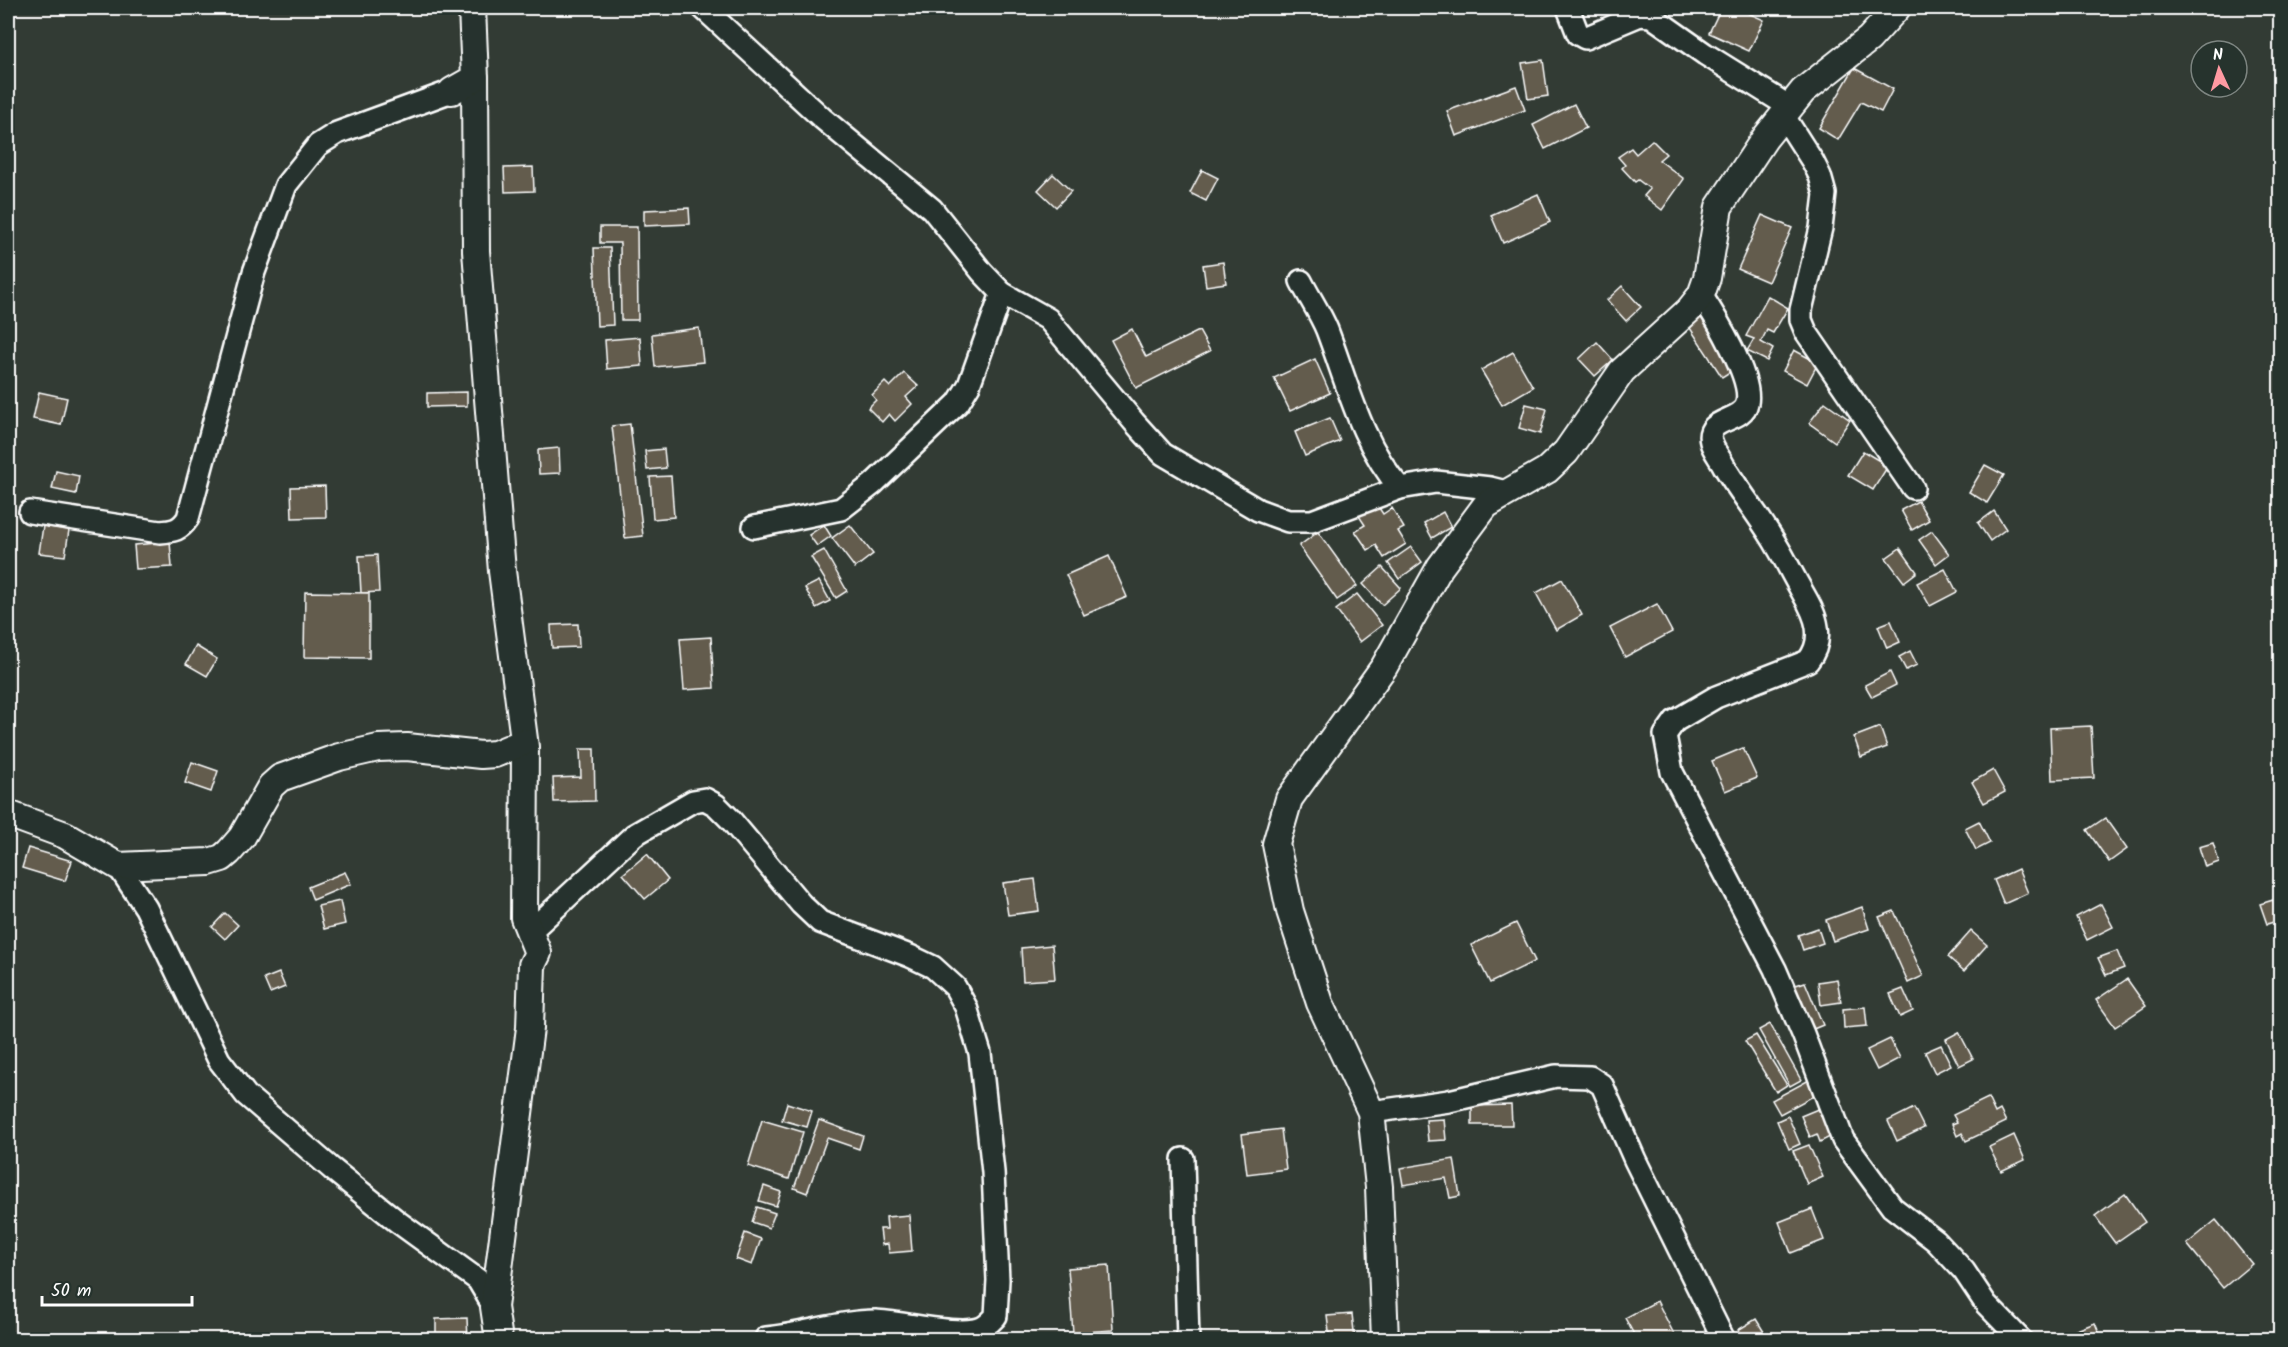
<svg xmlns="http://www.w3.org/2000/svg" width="2288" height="1347" viewBox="0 0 2288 1347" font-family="Kalam,sans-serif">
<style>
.building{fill:#645c4e;stroke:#fff;stroke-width:1.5}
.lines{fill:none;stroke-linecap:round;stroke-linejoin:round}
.minor-casing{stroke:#fff;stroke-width:26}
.tertiary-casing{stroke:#fff;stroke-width:30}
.minor{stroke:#26332d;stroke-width:21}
.tertiary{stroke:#26332d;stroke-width:26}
</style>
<rect width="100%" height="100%" fill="#323b34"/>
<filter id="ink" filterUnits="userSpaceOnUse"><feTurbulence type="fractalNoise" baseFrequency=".0167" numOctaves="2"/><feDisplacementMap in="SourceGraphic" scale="12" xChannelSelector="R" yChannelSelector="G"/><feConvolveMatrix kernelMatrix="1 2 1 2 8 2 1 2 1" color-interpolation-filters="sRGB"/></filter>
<g filter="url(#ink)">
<g class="building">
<polygon points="1721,8 1737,8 1764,20 1749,51 1709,33"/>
<polygon points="1543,60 1548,96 1528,99 1522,63"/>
<polygon points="1854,68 1893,89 1881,112 1861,102 1838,140 1819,128"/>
<polygon points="1516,86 1525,110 1456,136 1447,111"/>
<polygon points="1574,104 1586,128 1545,149 1533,125"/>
<polygon points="1652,140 1666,154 1659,160 1684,179 1662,210 1644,196 1650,189 1638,180 1635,182 1622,168 1625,165 1618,157 1631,148 1636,154"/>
<polygon points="533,167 534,191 505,192 504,168"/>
<polygon points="1202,170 1218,178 1206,201 1190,193"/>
<polygon points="1053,174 1071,191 1056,207 1038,190"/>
<polygon points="1538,194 1550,222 1503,243 1491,215"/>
<polygon points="689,208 690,224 644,226 644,210"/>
<polygon points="1762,215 1792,228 1768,282 1738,269"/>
<polygon points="600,227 637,227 638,320 621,320 620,243 600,243"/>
<polygon points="594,248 610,248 613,325 597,326"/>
<polygon points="1223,262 1226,283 1206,286 1203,265"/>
<polygon points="1622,286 1641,307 1626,321 1607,300"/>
<polygon points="1768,296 1788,308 1773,333 1767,330 1761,342 1773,349 1767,361 1747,351 1754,339 1746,336"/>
<polygon points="8,313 10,313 9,345 8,345"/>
<polygon points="1703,316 1736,368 1722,377 1688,325"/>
<polygon points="699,328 703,362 655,367 652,334"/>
<polygon points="1132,329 1146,357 1199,331 1210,351 1136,388 1111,340"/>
<polygon points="640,337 642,366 607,369 605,340"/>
<polygon points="1597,342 1613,360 1595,376 1579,359"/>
<polygon points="1794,350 1818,363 1807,384 1783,371"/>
<polygon points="1513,352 1533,387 1502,405 1481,370"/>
<polygon points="1315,359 1330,393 1290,411 1274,378"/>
<polygon points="904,373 918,386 906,397 912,404 895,421 889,414 882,422 868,408 876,400 872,395 885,382 890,387"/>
<polygon points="39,392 67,398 61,425 33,419"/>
<polygon points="467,392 467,406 427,407 427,393"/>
<polygon points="1825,402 1850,420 1835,442 1809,423"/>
<polygon points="1526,404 1547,409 1540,434 1519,428"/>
<polygon points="1330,418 1340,441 1305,456 1295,432"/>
<polygon points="630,424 643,536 625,538 612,426"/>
<polygon points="559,448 560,473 539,474 538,450"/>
<polygon points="664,449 666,468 647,470 645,451"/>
<polygon points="1863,451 1888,466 1873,490 1848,475"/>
<polygon points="1985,465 2004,475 1987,503 1969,492"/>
<polygon points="56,471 79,476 76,494 52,489"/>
<polygon points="671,476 674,517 653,519 650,477"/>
<polygon points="325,486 326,517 292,518 291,487"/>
<polygon points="1918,501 1929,520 1912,530 1901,510"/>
<polygon points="1377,505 1383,514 1392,508 1404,528 1398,531 1406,544 1384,558 1376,545 1368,550 1355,531 1365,525 1359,516"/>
<polygon points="1994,511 2006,529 1990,541 1978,523"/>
<polygon points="1443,512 1451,527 1432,538 1424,523"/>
<polygon points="824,525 831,536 817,546 809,535"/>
<polygon points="850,525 873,554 855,568 832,538"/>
<polygon points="43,526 69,530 65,556 39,553"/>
<polygon points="1932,531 1949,554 1936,564 1919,540"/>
<polygon points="1318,532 1357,586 1337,600 1299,546"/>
<polygon points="170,542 172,567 136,569 134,545"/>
<polygon points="1411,547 1422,562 1399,579 1388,563"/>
<polygon points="1900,548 1917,572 1904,582 1886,558"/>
<polygon points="824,550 847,591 836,598 811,557"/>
<polygon points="377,555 379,592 361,593 359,556"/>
<polygon points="1109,556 1127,597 1084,615 1066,575"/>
<polygon points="1382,567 1401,588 1382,605 1363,584"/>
<polygon points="1945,569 1957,592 1930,606 1917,583"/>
<polygon points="1562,579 1582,615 1556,630 1536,593"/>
<polygon points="819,581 830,601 816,608 805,588"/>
<polygon points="305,592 369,593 369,658 304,657"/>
<polygon points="1357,594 1382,625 1360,642 1336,610"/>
<polygon points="1657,604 1672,632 1625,657 1610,628"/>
<polygon points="1891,621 1900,642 1887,648 1878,626"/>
<polygon points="578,624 579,647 552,648 551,625"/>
<polygon points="711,637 714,688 684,690 680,639"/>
<polygon points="196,646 217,659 207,676 186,664"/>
<polygon points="1910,651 1917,665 1906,670 1899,657"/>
<polygon points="1890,672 1896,685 1872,697 1865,685"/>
<polygon points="2091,726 2094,778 2052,780 2050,728"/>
<polygon points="1880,727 1887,747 1861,757 1854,737"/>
<polygon points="1743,748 1757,778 1725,791 1712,761"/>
<polygon points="580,749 594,749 595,801 554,802 553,778 581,777"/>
<polygon points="192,762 218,771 211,792 185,783"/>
<polygon points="1993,770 2005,792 1984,803 1972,782"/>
<polygon points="2105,818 2127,849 2109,862 2087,830"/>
<polygon points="1979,821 1990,843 1976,850 1965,828"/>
<polygon points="2213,843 2219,862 2205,867 2199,847"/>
<polygon points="28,848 72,861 65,881 22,868"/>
<polygon points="647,854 668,880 645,899 623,874"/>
<polygon points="2018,869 2028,893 2004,904 1994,880"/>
<polygon points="345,872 351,884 313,900 308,887"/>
<polygon points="1035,879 1039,911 1008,915 1003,883"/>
<polygon points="2273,900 2280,920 2267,924 2260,904"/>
<polygon points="340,901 345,924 324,929 318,906"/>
<polygon points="2101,904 2113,927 2087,940 2076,917"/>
<polygon points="1862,907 1869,929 1833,941 1826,920"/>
<polygon points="1894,911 1923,976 1908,983 1879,917"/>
<polygon points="225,913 238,925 225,939 212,927"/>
<polygon points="1516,923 1535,961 1490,983 1471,945"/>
<polygon points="1818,928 1823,943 1803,950 1798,935"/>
<polygon points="1971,931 1987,945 1964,971 1948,957"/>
<polygon points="1052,945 1055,979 1023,981 1021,948"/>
<polygon points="2117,951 2124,968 2106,975 2098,958"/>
<polygon points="279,973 285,987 270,993 264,979"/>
<polygon points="1837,979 1841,1002 1821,1005 1818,982"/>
<polygon points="2127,979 2146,1006 2115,1027 2096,1000"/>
<polygon points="1805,982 1823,1025 1811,1030 1793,986"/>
<polygon points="1903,989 1913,1011 1900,1017 1890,994"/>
<polygon points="1865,1007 1867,1026 1844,1028 1843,1009"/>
<polygon points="1770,1024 1801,1080 1790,1086 1759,1030"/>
<polygon points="1959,1032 1973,1059 1959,1066 1946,1039"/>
<polygon points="1756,1035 1787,1085 1776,1092 1745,1041"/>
<polygon points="1890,1039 1900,1058 1877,1070 1867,1050"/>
<polygon points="1941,1045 1951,1065 1935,1073 1925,1052"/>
<polygon points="1811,1079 1819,1093 1780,1114 1772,1100"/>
<polygon points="1988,1098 1995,1113 2000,1110 2006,1122 1966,1141 1962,1133 1957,1136 1952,1124 1957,1122 1953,1115"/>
<polygon points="787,1103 812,1111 807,1127 782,1120"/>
<polygon points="1511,1105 1512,1125 1472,1125 1472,1106"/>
<polygon points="1825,1106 1834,1127 1827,1129 1830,1137 1820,1142 1817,1134 1810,1137 1801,1116"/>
<polygon points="1914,1108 1924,1128 1897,1141 1888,1121"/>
<polygon points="1788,1116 1800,1144 1789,1149 1777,1121"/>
<polygon points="1444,1119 1446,1140 1428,1141 1426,1120"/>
<polygon points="762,1120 803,1132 789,1179 748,1166"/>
<polygon points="819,1120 863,1136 859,1149 827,1138 807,1193 794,1188"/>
<polygon points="1281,1129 1286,1169 1247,1174 1242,1134"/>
<polygon points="2014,1135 2025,1160 2001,1171 1989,1147"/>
<polygon points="1809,1145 1823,1177 1807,1184 1793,1151"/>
<polygon points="1454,1159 1460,1196 1450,1198 1446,1178 1403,1185 1400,1168"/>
<polygon points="764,1186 781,1192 776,1206 759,1201"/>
<polygon points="2125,1194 2145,1222 2115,1243 2095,1216"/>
<polygon points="757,1207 775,1213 769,1228 752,1222"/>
<polygon points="1812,1209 1824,1240 1791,1253 1779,1222"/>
<polygon points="909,1215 912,1251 889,1253 888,1244 882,1245 880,1229 887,1229 886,1217"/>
<polygon points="2216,1220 2252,1264 2223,1288 2187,1244"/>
<polygon points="745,1233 761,1239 752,1265 736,1259"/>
<polygon points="1109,1265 1113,1330 1073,1333 1068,1268"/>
<polygon points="1657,1301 1677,1340 1637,1340 1625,1318"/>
<polygon points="1352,1314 1355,1340 1330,1340 1327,1316"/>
<polygon points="467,1318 468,1340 428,1340 428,1334 436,1334 436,1319"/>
<polygon points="1756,1319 1769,1340 1744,1340 1738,1330"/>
<polygon points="2095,1323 2102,1340 2078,1340 2074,1331"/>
</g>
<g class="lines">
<g class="minor-casing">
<g id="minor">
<polyline points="703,8 822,118 932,209 982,272 1002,293 1048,319 1134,422 1163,454 1258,510 1288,521 1312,521 1400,488 1436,482 1490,488 1506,492"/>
<polyline points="1568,8 1578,34 1585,38 1640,15 1651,16 1705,54 1790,107"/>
<polyline points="1783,115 1813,162 1820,176 1825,194 1821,228 1801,310 1801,320 1806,332 1913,488"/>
<path d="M 1301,281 C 1309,297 1320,313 1327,330 C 1348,385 1361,443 1400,488"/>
<path d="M 1701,295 C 1715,316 1753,378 1747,403 C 1743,423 1704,417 1711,442 C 1713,450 1720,458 1724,466 C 1740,493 1761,518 1777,546 C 1785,559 1791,572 1799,586 C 1806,599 1815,612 1817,627 C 1819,640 1816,651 1808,661 L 1716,697 L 1675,721 L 1665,735 L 1672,772 L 1775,969 L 1803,1034 L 1843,1140 L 1892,1207 L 1936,1241 L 1964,1271 L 1986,1304 L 2021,1340"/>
<path d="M 30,512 L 160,532 C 174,531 180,530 188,518 L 254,272 L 286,185 L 318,145 L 337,133 L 452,91"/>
<polyline points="754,527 841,509 873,484 958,403 969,385 1002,293"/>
<polyline points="118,866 146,908 219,1060 246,1095 332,1169 398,1222 478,1280 494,1307"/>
<path d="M 536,947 L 532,933 L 535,927 L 634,835 L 693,801 L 705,799 L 716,805 L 730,819 L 801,904 L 820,922 L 910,956 L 933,967 L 955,987 L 966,1007 L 980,1053 L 993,1172 L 998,1280 L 996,1316 C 992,1320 988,1325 982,1328 C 961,1337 901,1322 876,1321 C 839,1321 803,1335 766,1338"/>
<polyline points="1371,1112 1449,1101 1556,1076 1590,1077 1602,1085 1635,1160 1724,1340"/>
<polyline points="1183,1159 1188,1340"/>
</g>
</g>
<g class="tertiary-casing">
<g id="tertiary">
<polyline points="475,78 476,251 502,571 525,747 524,918 538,953 532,965 530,1028 494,1307 499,1340"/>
<polyline points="452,91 475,78 472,8"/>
<polyline points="8,814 65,835 118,866 209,862 222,858 229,852 242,837 271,786 280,778 339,757 378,748 407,747 481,755 495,754 524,742"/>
<polyline points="1385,1340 1379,1187 1371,1112 1320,1003 1290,911 1276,844 1289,799 1384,667 1440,567 1486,505 1547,470 1566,452 1622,371 1689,310 1701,295 1707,278 1719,207 1765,138 1803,91 1869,39 1897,8"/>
</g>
</g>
<use href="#minor" class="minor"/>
<use href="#tertiary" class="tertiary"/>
</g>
</g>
<rect width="2288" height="1347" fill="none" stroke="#26332d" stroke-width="30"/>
<rect x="15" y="15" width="2258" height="1317" fill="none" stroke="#fff" stroke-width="2" filter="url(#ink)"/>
<g transform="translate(2219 69) rotate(356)"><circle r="28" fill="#26332d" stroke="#7d8581" stroke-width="1.5"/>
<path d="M0-4.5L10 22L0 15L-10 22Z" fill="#ff9aa2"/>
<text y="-9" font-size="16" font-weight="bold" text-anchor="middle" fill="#ffffff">N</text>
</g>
<path d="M42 1296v9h150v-9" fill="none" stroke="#ffffff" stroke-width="3"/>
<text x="51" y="1296" font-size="18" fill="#ffffff" stroke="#26332d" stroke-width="4.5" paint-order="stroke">50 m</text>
</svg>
